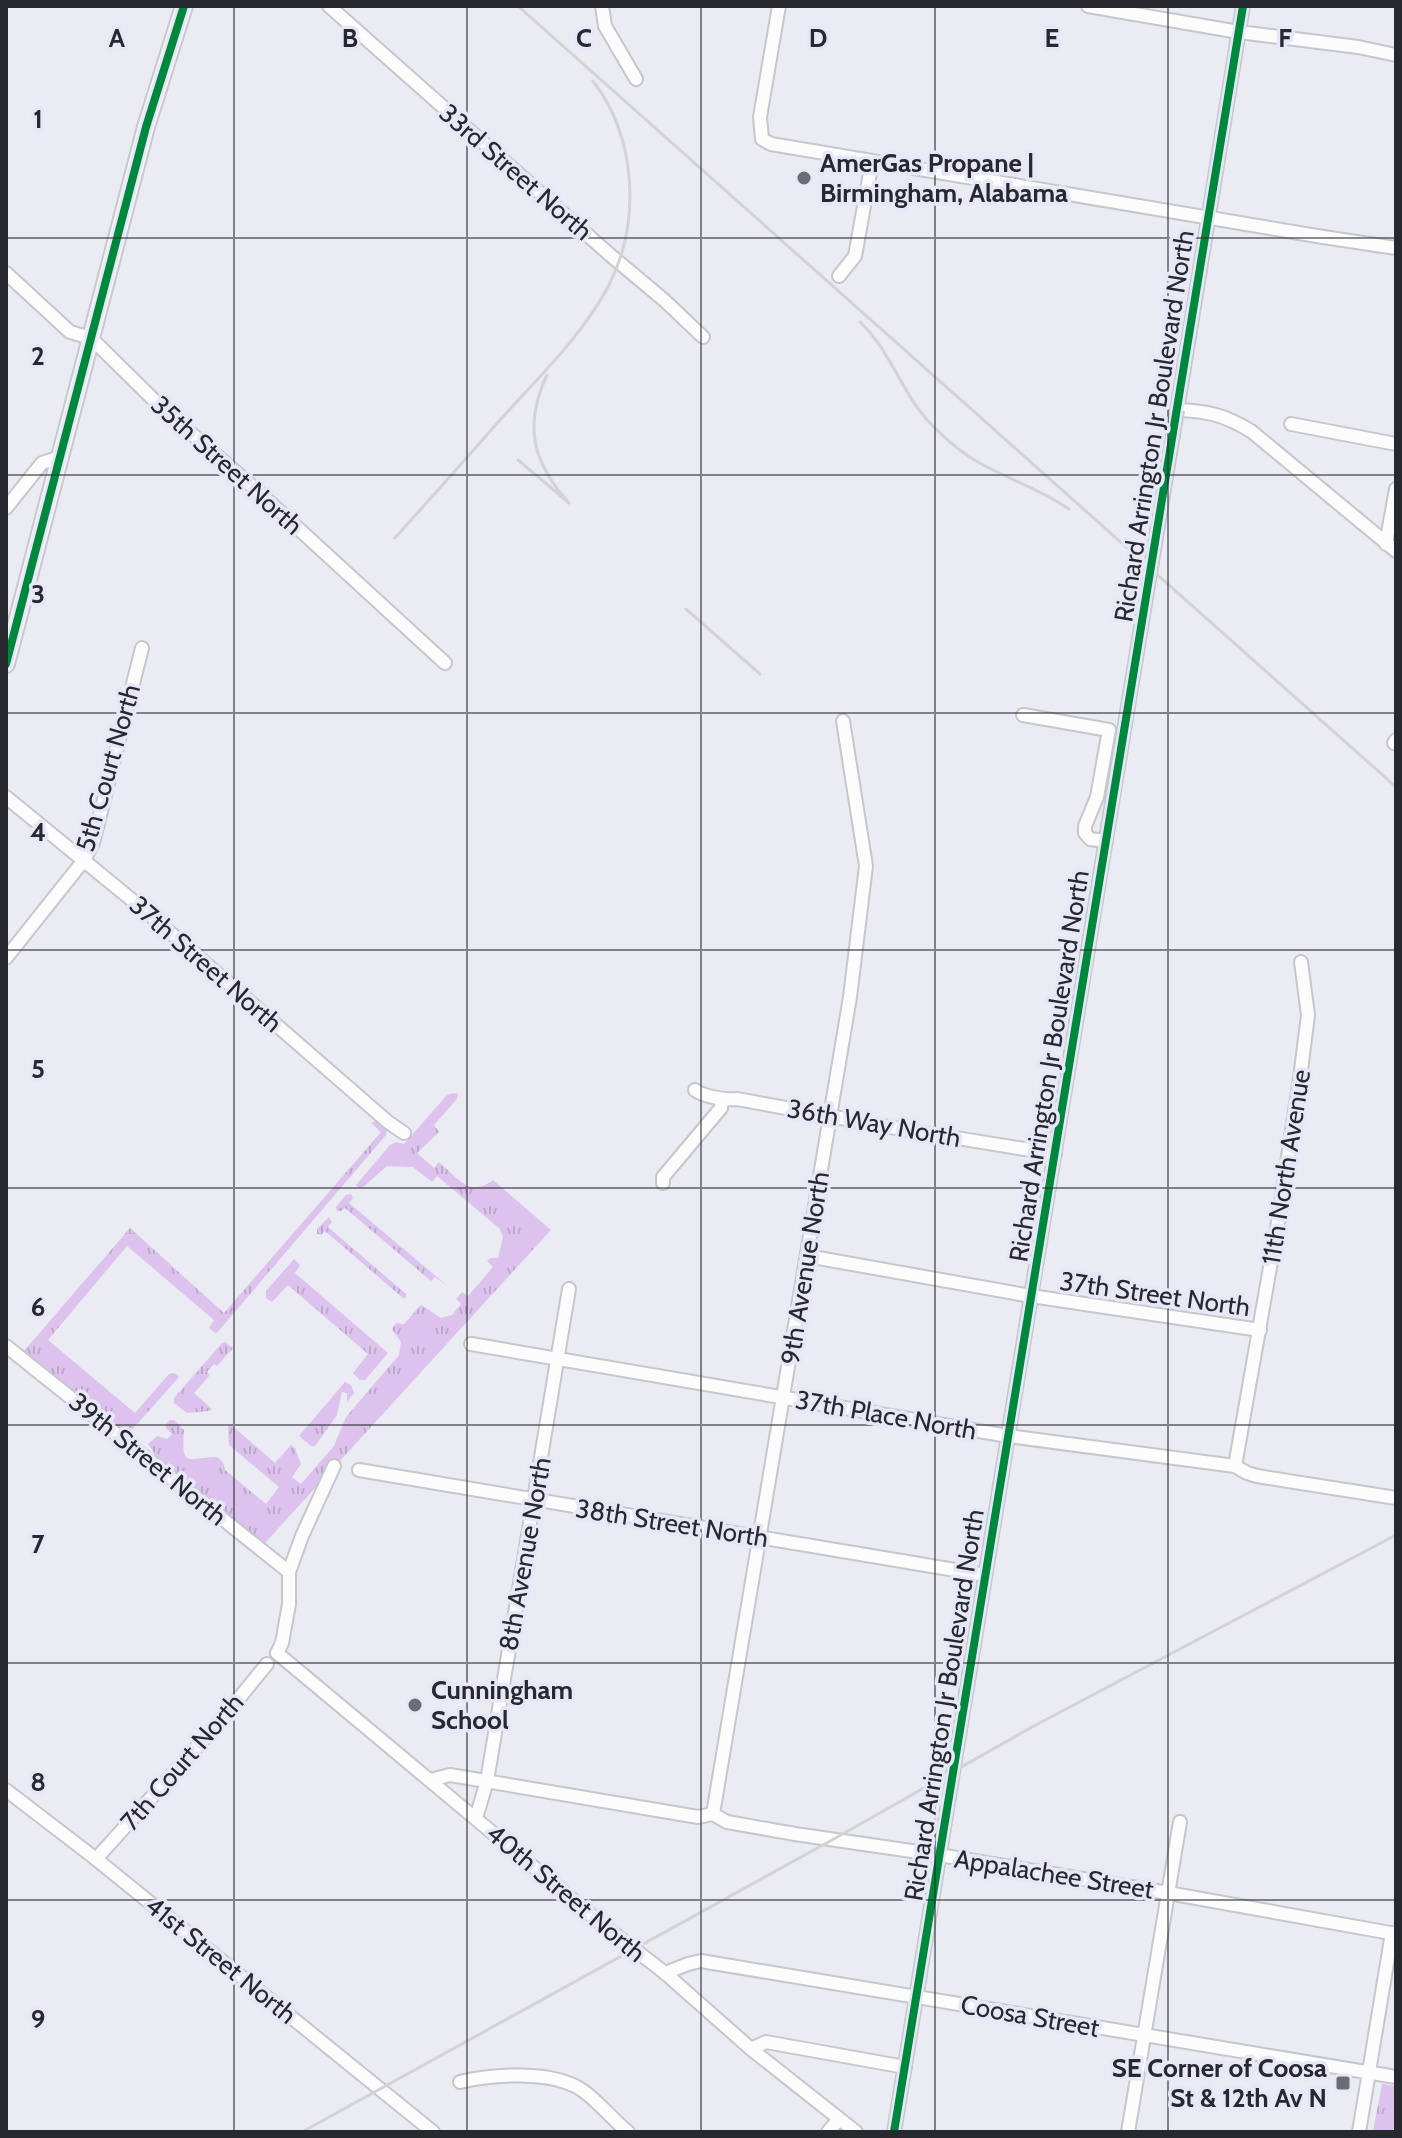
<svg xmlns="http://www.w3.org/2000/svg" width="1402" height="2138" viewBox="0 0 1402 2138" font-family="Cabin,sans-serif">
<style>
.grass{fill:url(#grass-tufts)}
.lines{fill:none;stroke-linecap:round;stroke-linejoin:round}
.minor-casing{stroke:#c6c7cd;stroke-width:16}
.major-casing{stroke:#c9c9cd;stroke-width:20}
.minor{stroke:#fcfcfd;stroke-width:12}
.major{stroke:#f5f4f8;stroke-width:16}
.rail{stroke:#d3d3d5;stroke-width:3}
.minor-bridge-casing{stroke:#c6c7cd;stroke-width:16;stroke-linecap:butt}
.minor-bridge{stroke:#fcfcfd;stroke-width:12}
.cycleway-casing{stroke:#e6e8f7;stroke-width:13}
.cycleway{stroke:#00873e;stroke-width:8}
.grid{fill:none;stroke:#28292e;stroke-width:2;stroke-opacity:0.55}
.poi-dot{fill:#6c6d73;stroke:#e6e8f7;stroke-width:3}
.labels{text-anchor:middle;stroke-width:7;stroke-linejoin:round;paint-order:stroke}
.poi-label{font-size:26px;font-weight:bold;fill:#28292e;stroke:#e6e8f7;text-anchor:start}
.street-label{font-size:26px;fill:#28292e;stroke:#e6e8f7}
.grid-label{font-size:26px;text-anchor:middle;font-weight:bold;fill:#28292e;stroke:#e6e8f7;stroke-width:7;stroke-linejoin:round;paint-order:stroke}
</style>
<defs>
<pattern id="grass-tufts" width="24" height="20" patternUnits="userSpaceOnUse" patternTransform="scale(2)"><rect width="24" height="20" fill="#ddc2ed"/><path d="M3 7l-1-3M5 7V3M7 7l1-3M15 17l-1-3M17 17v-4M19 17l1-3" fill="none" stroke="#bea7cc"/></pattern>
</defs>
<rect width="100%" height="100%" fill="#eaebf3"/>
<g class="grass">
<path d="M 454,1093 L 458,1094 L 457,1099 L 434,1125 L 439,1132 L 417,1153 L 434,1168 L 439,1162 C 458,1178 469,1198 493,1180 L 551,1230 L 264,1544 L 157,1457 L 148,1444 L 157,1436 L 167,1439 L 172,1434 L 166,1428 L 166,1424 L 170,1420 L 174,1420 L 184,1430 C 181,1470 188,1457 217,1457 L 223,1462 L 225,1470 L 266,1504 L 279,1487 L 229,1445 L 228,1427 L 230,1424 L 275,1463 L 291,1445 L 295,1448 L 301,1464 L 292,1477 L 301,1484 L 334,1446 L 346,1417 L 399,1355 L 401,1342 L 392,1329 L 396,1323 L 404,1324 L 421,1305 L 441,1318 L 452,1315 L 461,1304 L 456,1299 L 462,1292 L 468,1296 L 493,1267 L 487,1261 L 491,1258 L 498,1258 L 503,1237 L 500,1229 L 437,1176 L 432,1182 L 413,1167 L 387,1166 L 363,1187 L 359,1188 L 356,1185 L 390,1145 L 396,1142 L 404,1144 L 447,1095 Z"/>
<polygon points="375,1121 378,1122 387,1131 386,1135 216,1334 209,1328 214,1320 127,1246 48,1340 135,1413 169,1374 174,1373 179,1377 131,1431 122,1429 24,1351 130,1228 224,1313 381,1132 371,1123"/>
<polygon points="351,1194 353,1198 349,1203 450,1288 435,1277 431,1281 345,1208 341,1211 337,1211 336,1207 346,1195"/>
<polygon points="329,1217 332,1222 328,1227 406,1294 406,1298 403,1298 325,1231 321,1235 317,1234 317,1229"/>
<polygon points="294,1259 300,1265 295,1273 388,1353 365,1380 360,1380 353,1373 368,1354 288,1285 272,1302 266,1298 266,1291"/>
<polygon points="225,1342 233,1348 217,1366 214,1364 207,1372 210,1375 194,1393 212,1409 209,1411 187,1413 174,1403 174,1398 222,1343"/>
<polygon points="345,1382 351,1385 354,1393 347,1402 347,1393 342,1392 337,1415 315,1446 311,1446 299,1436"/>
<polygon points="1382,2084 1396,2086 1396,2132 1373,2132"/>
</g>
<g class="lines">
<g class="minor-casing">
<g id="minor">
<polyline points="329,6 609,254 664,300 703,337"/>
<polyline points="602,6 605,26 636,79"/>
<polyline points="779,6 760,117 762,139 771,144 1323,237 1396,248"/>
<polyline points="1088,6 1239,32 1358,47 1396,55"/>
<path d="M 1243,6 L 1177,410 C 1209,411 1224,415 1251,431 L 1396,551"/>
<polyline points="6,273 70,332 91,338 162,408 253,487 445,663"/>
<polyline points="839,276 855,256 872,162"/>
<polyline points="1291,424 1396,444"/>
<polyline points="6,508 42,463 60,457"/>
<polyline points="1386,544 1396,489"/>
<polyline points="1023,715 1109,730 1097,797 1085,826 1085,833 1090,839 1106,841"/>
<polyline points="1394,743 1396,740"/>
<polyline points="6,797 143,909 388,1122 404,1133"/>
<polyline points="6,958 84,860 93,843 142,648"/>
<path d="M 695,1090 C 704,1097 726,1100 737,1099 L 895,1128 L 1055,1154"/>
<polyline points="663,1183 663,1177 721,1108 722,1100"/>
<polyline points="807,1256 1031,1296 1260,1330"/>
<polyline points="471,1344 1008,1436 1235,1466 1247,1473 1257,1476 1396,1498"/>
<polyline points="6,1346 289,1572"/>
<polyline points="334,1466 302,1536 289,1572 289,1604 282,1643 277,1653 603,1925 665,1973 751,2049 856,2132"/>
<polyline points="1235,1466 1278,1222 1300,1078 1308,1015 1301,962"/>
<polyline points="359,1470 985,1575"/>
<polyline points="430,1780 450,1775 698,1817 713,1814 727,1822 795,1834 939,1855 1168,1893 1396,1934"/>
<polyline points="6,1790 96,1859 433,2132"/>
<polyline points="713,1814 850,997 866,866 843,721"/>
<polyline points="476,1818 487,1781 569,1289"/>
<polyline points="96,1859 222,1719 267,1664"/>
<polyline points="665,1973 688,1964 701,1961 1396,2077"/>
<polyline points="751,2049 766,2042 905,2067"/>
<path d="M 460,2082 C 494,2074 552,2070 582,2090 C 598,2101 612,2119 628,2132"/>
<polyline points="828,2132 839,2119"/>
<polyline points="894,2132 1108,827"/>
<polyline points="1128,2132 1180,1822"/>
<polyline points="1359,2132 1392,1933"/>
</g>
</g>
<g class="major-casing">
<polyline id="major" points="6,664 146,127 184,6"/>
</g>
<use href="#minor" class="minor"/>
<use href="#major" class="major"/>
<g class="rail">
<polyline points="518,6 1396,787"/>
<path d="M 860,322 C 890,350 902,393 929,422 C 946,440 965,456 987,467 C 1014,481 1043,491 1069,509"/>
<path d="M 518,460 L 569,503 C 533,463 523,426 547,375"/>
<path d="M 395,538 C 430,499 465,460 500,420 C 537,379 585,333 610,283 C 641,220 636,137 593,81"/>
<polyline points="686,609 760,674"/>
<polyline points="302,2132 832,1840 1032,1727 1396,1535"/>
</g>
<g class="minor-bridge-casing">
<polyline id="minor-bridge" points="1108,827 1177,410"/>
</g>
<use href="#minor-bridge" class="minor-bridge"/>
<g class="cycleway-casing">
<g id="cycleway">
<polyline points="6,664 146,127 184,6"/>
<polyline points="894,2132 1243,6"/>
</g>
</g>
<use href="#cycleway" class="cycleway"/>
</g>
<path class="grid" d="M 234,6 L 234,2132M 467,6 L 467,2132M 701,6 L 701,2132M 935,6 L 935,2132M 1168,6 L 1168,2132M 6,238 L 1396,238M 6,475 L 1396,475M 6,713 L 1396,713M 6,950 L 1396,950M 6,1188 L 1396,1188M 6,1425 L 1396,1425M 6,1663 L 1396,1663M 6,1900 L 1396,1900"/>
<g class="poi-dot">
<circle cx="804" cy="178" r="8"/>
<circle cx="415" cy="1705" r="8"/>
<rect x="1335" y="2075" width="16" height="16" rx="4"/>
</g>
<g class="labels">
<g class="poi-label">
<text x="820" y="172">AmerGas Propane |<tspan x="820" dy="30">Birmingham, Alabama</tspan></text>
<text x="431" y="1699">Cunningham<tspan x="431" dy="30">School</tspan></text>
<text x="1327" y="2077" text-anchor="end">SE Corner of Coosa<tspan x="1327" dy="30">St &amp; 12th Av N</tspan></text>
</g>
<g class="street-label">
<text transform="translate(516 172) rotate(41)" y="9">33rd Street North</text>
<text transform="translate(1154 426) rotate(-81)" y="9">Richard Arrington Jr Boulevard North</text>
<text transform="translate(227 465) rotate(42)" y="9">35th Street North</text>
<text transform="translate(108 768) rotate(-74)" y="9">5th Court North</text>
<text transform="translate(206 964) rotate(41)" y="9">37th Street North</text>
<text transform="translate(1049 1066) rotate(-81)" y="9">Richard Arrington Jr Boulevard North</text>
<text transform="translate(874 1123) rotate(10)" y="9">36th Way North</text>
<text transform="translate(1286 1167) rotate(-81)" y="9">11th North Avenue</text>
<text transform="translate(805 1268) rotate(-81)" y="9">9th Avenue North</text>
<text transform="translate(1155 1294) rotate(8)" y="9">37th Street North</text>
<text transform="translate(886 1415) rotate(10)" y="9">37th Place North</text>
<text transform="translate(148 1459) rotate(39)" y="9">39th Street North</text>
<text transform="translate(672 1523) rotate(9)" y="9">38th Street North</text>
<text transform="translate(525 1554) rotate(-80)" y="9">8th Avenue North</text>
<text transform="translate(944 1705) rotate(-81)" y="9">Richard Arrington Jr Boulevard North</text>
<text transform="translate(182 1762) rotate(-49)" y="9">7th Court North</text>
<text transform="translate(1054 1874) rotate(9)" y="9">Appalachee Street</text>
<text transform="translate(566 1893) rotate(40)" y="9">40th Street North</text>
<text transform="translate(221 1960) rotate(39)" y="9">41st Street North</text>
<text transform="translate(1030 2016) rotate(10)" y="9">Coosa Street</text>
</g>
</g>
<g class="grid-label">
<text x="117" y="47">A</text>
<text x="350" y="47">B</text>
<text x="584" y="47">C</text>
<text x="818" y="47">D</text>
<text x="1052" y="47">E</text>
<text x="1285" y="47">F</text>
<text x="38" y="128">1</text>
<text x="38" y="365">2</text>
<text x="38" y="603">3</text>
<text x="38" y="841">4</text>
<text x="38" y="1078">5</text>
<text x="38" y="1316">6</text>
<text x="38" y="1553">7</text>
<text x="38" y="1791">8</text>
<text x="38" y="2028">9</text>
</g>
<rect width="1402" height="2138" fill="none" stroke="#28292e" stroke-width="16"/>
</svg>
